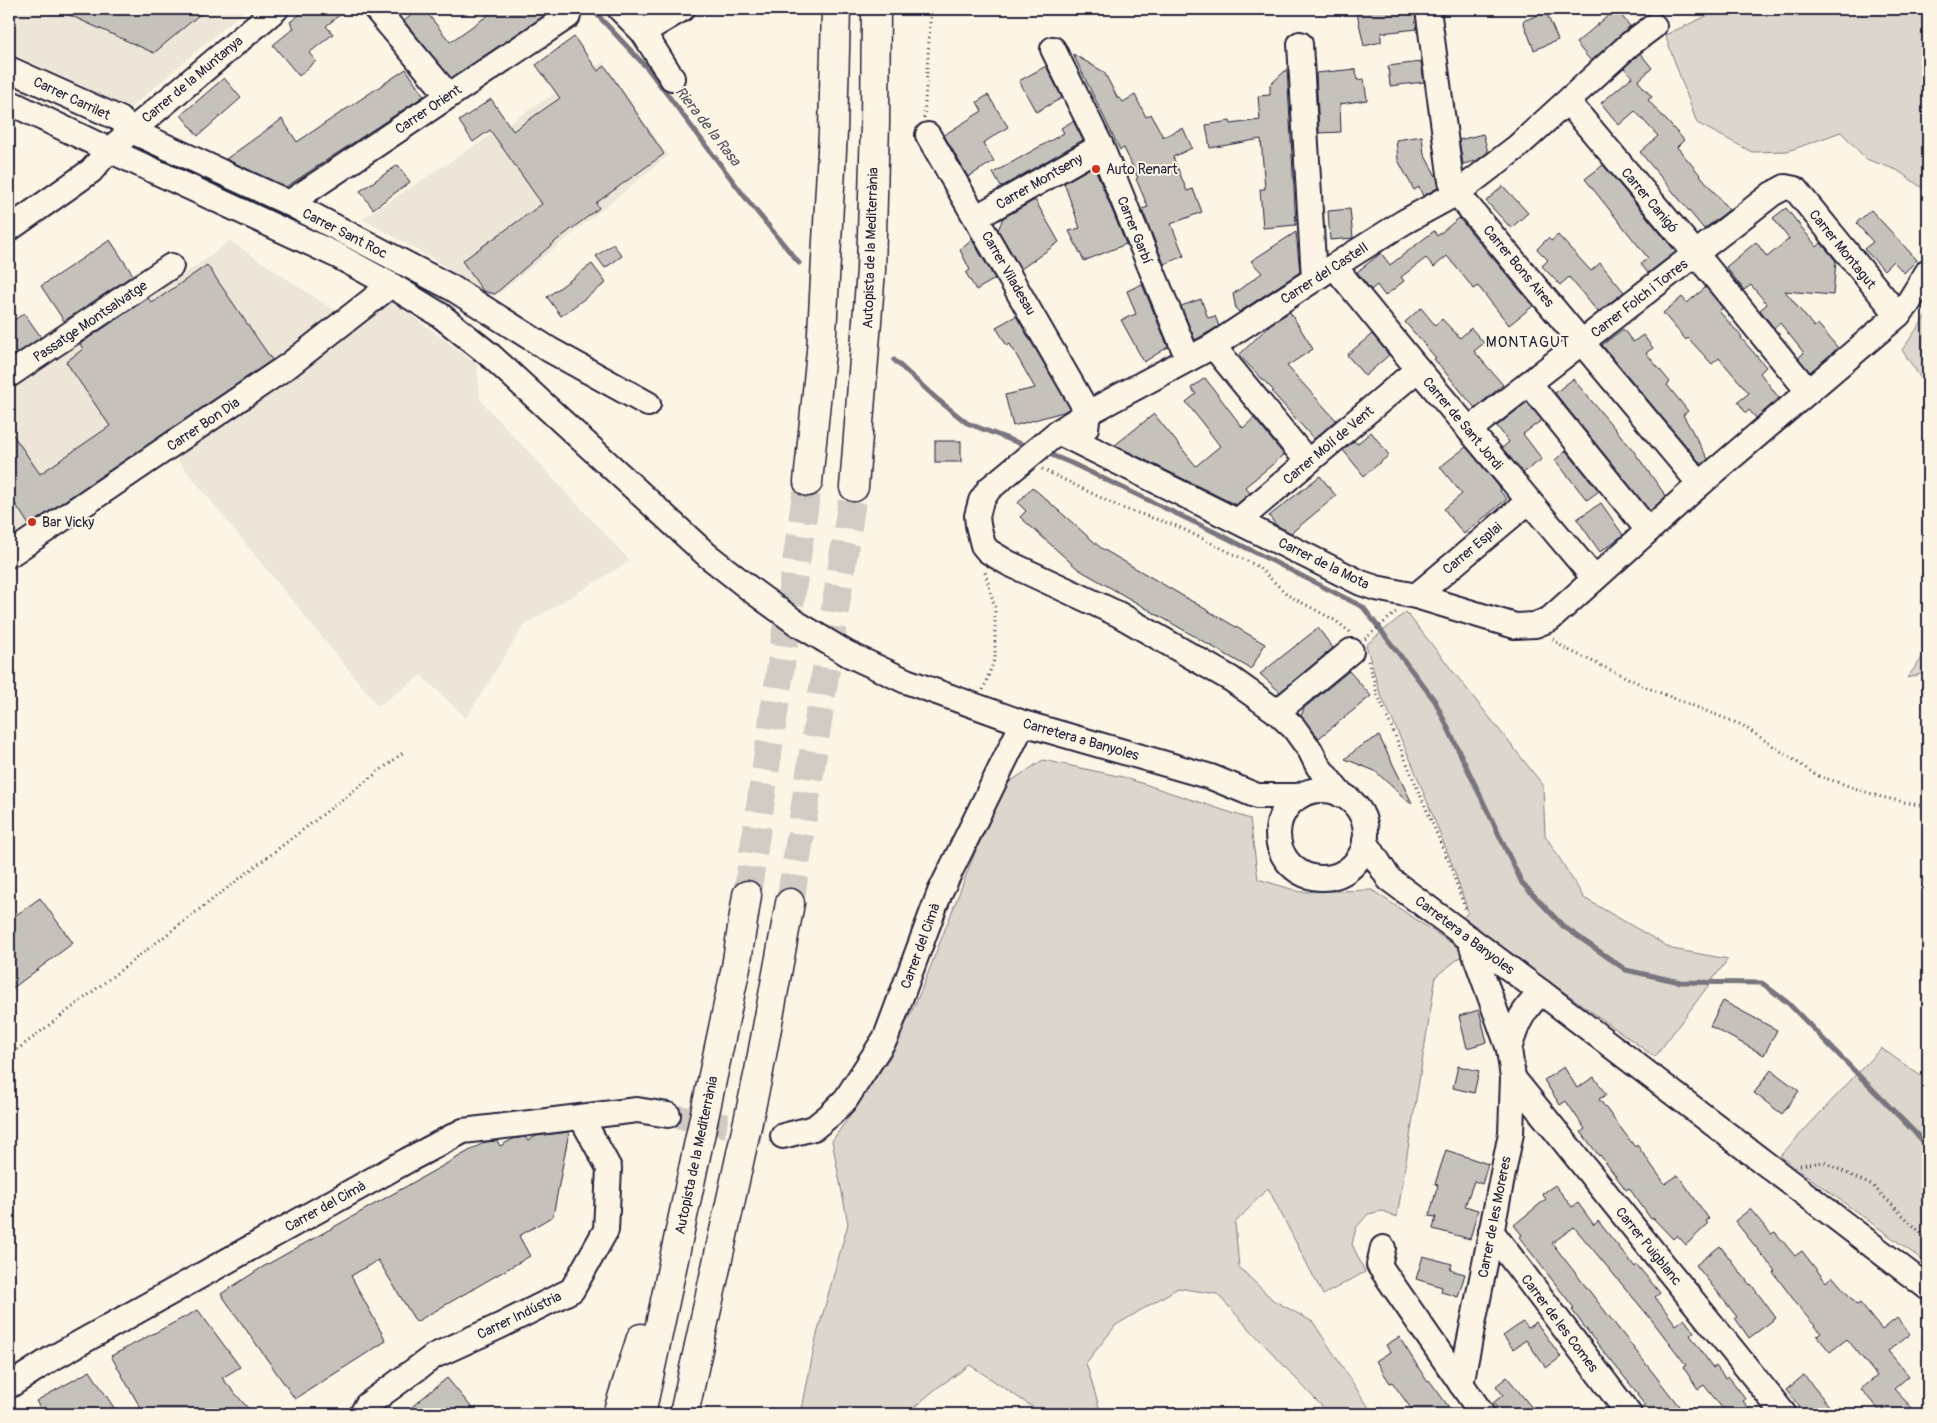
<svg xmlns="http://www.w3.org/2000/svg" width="1937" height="1423" viewBox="0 0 1937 1423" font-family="Pangolin,sans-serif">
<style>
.built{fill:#ece5d8}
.green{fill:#dcd6cc;stroke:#7f7c84}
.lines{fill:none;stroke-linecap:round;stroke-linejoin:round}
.stream{stroke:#78757e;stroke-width:5}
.building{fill:#c6c1bb;stroke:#22223b}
.minor-tunnel{stroke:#d0cbc3;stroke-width:24;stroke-dasharray:24 12;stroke-linecap:butt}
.highway-tunnel{stroke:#d0cbc3;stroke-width:28;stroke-dasharray:28 14;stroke-linecap:butt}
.minor-casing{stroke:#22223b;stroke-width:28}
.highway-casing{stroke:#22223b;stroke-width:31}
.path{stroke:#22223b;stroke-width:3;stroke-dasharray:1 4;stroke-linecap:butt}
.minor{stroke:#fcf5e5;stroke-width:24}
.highway{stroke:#fcf5e5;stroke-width:28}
.poi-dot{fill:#c8321e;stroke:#fcf5e5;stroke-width:2}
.labels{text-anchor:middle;stroke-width:4;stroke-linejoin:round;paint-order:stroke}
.street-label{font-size:14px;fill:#22223b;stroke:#fcf5e5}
.poi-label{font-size:14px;fill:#22223b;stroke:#fcf5e5;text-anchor:start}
.water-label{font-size:15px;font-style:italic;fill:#545362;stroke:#fcf5e5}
.neighbourhood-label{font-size:15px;letter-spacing:1px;fill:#22223b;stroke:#fcf5e5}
</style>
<rect width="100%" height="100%" fill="#fcf5e5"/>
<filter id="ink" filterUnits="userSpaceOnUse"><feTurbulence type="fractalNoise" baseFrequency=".02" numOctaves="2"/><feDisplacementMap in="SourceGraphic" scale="10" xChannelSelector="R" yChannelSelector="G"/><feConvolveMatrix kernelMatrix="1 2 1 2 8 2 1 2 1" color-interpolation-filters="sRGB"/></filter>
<g filter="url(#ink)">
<g class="built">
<polygon points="9,9 246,9 130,108 9,52"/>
<polygon points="603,62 668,156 493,298 430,257 362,219"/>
<polygon points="230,241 343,316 9,548 9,383 193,268"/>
<polygon points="392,301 477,364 480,400 630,561 524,625 466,718 421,675 378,706 176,458"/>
</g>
<g class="green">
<polygon points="1722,9 1928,9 1928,192 1897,170 1866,159 1841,132 1788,151 1752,152 1697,123 1665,35"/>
<polygon points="1928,313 1928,389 1902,350"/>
<polygon points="1406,612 1543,785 1545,835 1584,898 1672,949 1728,959 1655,1057 1462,919 1468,912 1452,864 1411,761 1380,693 1366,645"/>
<polygon points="1928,650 1928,672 1907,678"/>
<polygon points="1043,760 1123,777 1250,819 1258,879 1301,892 1372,890 1466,953 1436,976 1397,1217 1382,1211 1368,1214 1356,1228 1352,1244 1365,1272 1323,1295 1268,1188 1235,1223 1239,1267 1273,1300 1313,1322 1373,1414 1329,1414 1217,1294 1178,1288 1116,1325 1086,1363 1100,1410 1040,1412 970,1365 937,1388 906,1414 801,1414 816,1338 848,1224 832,1141 891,1056 921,991 976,850 1008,783"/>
<polygon points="1881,1048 1928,1081 1928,1264 1780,1156"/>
</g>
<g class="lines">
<g class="stream">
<polyline points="592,9 648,69 748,201 799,263"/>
<polyline points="894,360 937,399 967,423 1029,447"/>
<polyline points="1044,452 1071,463 1225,537 1363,607 1435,701 1522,883 1563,926 1626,970 1680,982 1762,983 1788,1003 1928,1146"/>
</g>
</g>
<g class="building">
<polygon points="56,9 206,9 154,53"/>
<polygon points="307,9 347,9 326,26 333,34 309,53 316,61 299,76 273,45 294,28 290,22"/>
<polygon points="419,9 424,9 450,42 497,9 554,9 451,78 404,21"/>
<polygon points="1356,9 1415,9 1417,29 1381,33 1381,42 1364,46"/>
<polygon points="1616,9 1630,26 1591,61 1576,43"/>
<polygon points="1546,12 1558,40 1534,50 1523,21"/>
<polygon points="574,37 598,71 605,66 664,154 596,203 599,208 557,240 495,294 483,291 462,261 542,204 490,130 473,142 459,121 491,99 513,131 560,98 536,65"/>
<polygon points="1640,53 1652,68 1638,81 1652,97 1648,100 1684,140 1677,147 1729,210 1704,229 1640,152 1658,136 1635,111 1619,125 1601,103 1632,77 1624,68"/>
<polygon points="1073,54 1104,72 1118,99 1120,98 1123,102 1135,95 1146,117 1151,114 1163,137 1183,128 1192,148 1173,157 1187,191 1193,189 1202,212 1171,224 1184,256 1164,264 1142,209 1148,207 1136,179 1138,178 1124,148 1120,150"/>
<polygon points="1421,62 1424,82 1390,86 1388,66"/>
<polygon points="1046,66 1062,98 1036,112 1019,81"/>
<polygon points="406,69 424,96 286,187 226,159 282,119 297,142"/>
<polygon points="1287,69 1296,225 1263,228 1260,189 1265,189 1261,139 1210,148 1206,125 1230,121 1231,124 1260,120 1258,96 1270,95 1270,85"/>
<polygon points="1356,69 1357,80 1364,79 1367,100 1340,104 1341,132 1319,133 1316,73"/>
<polygon points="224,78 241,98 198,136 181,115"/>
<polygon points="988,95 1008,127 983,143 994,161 968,177 944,135 982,111 977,102"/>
<polygon points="1073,121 1083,140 1001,187 993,173 1064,133 1061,128"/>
<polygon points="1483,134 1488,152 1476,161 1463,164 1459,140"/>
<polygon points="1422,136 1424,154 1437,178 1439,187 1423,196 1419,187 1414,190 1398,160 1396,140"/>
<polygon points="398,165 410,182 373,209 360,191"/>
<polygon points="1603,165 1676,252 1648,273 1641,264 1648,258 1585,179"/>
<polygon points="1094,166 1126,244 1084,261 1069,231 1080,228 1064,183"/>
<polygon points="1503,186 1528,213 1511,228 1486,201"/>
<polygon points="1035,200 1059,242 1021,269 998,230 1003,218"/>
<polygon points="1786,208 1817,247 1821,243 1836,261 1833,295 1785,291 1814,327 1818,324 1838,348 1810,372 1798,358 1804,353 1780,323 1774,328 1760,310 1767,304 1751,285 1744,290 1726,267 1756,242 1767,257 1789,239 1773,218"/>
<polygon points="1350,209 1353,238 1330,240 1328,211"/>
<polygon points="1871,210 1917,260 1904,273 1893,261 1884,270 1864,249 1873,242 1856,223"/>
<polygon points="1459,218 1533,306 1509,325 1478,286 1474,289 1447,256 1434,267 1426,258 1401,277 1404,281 1385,296 1377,285 1371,290 1357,272 1381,253 1390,265 1434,231 1437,236"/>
<polygon points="1296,232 1300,272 1239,312 1236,309 1233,294 1262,273 1251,261"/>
<polygon points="1558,235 1591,271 1600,263 1624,292 1598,312 1569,277 1560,285 1542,266 1548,260 1537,249 1548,238 1551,241"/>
<polygon points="110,240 133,275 64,321 41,286"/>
<polygon points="972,240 995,279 976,290 966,273 970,270 960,250"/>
<polygon points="613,244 622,256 605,268 596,256"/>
<polygon points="592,264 606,283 561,316 547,297"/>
<polygon points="207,265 272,360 29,525 9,494 9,429 40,474 110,426 66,362 83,349 80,344 148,298 152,303"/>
<polygon points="1142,284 1168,347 1144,362 1121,320 1136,314 1127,291"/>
<polygon points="1706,287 1723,308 1719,311 1742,337 1741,338 1766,367 1760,373 1779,398 1756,418 1749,410 1746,413 1738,402 1749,393 1719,358 1712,364 1688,338 1686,340 1663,313 1682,297 1687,303"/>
<polygon points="1201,299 1208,318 1215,316 1219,326 1195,340 1181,306"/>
<polygon points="1421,308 1435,325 1442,319 1460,338 1471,328 1484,343 1474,351 1503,385 1475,408 1434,359 1436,358 1405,322"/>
<polygon points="1290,312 1313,349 1287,366 1336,420 1314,439 1272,392 1274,391 1239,355 1271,324"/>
<polygon points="24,313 41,337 9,359 9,324"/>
<polygon points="1016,316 1070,408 1063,412 1013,426 1005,395 1035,388 1010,344 1007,346 996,327"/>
<polygon points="1623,329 1633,342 1643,335 1653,348 1646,353 1670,382 1667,385 1688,411 1683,415 1708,459 1702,465 1602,345"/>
<polygon points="1372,334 1389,355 1365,376 1347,355"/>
<polygon points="1205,378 1243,428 1254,418 1284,455 1245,487 1250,493 1236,505 1115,445 1154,414 1196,466 1220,446 1186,402 1196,394 1191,388"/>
<polygon points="1573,379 1632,449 1666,496 1650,511 1555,393"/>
<polygon points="1527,402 1542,420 1523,434 1542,459 1523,473 1502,448 1509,442 1497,426"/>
<polygon points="1371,432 1389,455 1364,476 1343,450 1354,441 1357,444"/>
<rect x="935" y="441" width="26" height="21"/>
<polygon points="1466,447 1501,489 1500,491 1507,499 1464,534 1444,509 1462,494 1440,467"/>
<polygon points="1566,451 1599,491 1587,500 1555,460"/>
<polygon points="1320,476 1336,496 1291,533 1276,525 1269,516"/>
<polygon points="1032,487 1101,548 1265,644 1251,669 1078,569 1020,517 1026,511 1018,503"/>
<polygon points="1601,503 1623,535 1600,552 1577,519"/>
<polygon points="1318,628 1333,648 1280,692 1260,674"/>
<polygon points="1349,671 1371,696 1319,738 1301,716 1304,708"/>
<polygon points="1379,736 1412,803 1411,804 1375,771 1345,759 1359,747"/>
<polygon points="40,898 73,943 9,991 9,920"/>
<polygon points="1723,1001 1777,1030 1764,1055 1710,1026"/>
<polygon points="1479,1010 1487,1042 1467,1048 1459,1016"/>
<polygon points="1458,1066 1479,1071 1474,1093 1453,1088"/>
<polygon points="1564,1067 1577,1088 1594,1077 1606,1095 1599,1099 1635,1147 1637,1145 1665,1184 1678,1175 1709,1219 1706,1221 1708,1224 1686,1245 1677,1235 1673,1239 1653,1218 1651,1219 1629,1188 1626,1190 1600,1155 1599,1156 1581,1132 1585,1129 1566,1101 1560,1105 1544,1080"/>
<polygon points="1771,1070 1799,1091 1782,1114 1754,1093"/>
<polygon points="569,1132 553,1216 519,1236 530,1256 416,1322 378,1260 351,1276 386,1341 295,1399 221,1294 261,1268 485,1142 497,1141 500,1146 513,1139 525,1137 528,1141 536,1136"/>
<polygon points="1446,1150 1488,1164 1482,1184 1474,1181 1465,1206 1478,1210 1470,1239 1433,1229 1436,1217 1429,1216 1438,1185 1435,1184"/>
<polygon points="1555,1185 1572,1207 1578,1203 1594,1225 1598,1221 1635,1267 1637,1265 1660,1293 1655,1297 1676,1325 1684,1319 1694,1332 1690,1335 1713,1368 1716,1366 1725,1378 1728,1376 1746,1399 1743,1401 1753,1414 1727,1414 1704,1385 1698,1389 1683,1367 1686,1365 1651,1319 1574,1227 1552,1243 1685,1414 1652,1414 1637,1395 1638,1394 1592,1337 1572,1310 1574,1308 1519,1237 1522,1235 1514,1225 1546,1199 1542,1194"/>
<polygon points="1750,1209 1771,1234 1775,1232 1795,1256 1802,1251 1826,1282 1832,1276 1857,1305 1860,1303 1882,1330 1897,1318 1910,1334 1888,1351 1909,1376 1894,1389 1918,1414 1882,1414 1861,1389 1877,1376 1847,1339 1830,1352 1817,1336 1821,1333 1802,1311 1773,1272 1775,1271 1735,1221"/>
<polygon points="1720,1246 1750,1285 1751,1284 1776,1318 1749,1338 1735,1318 1737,1317 1696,1265"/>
<polygon points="1423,1256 1452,1264 1450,1270 1465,1274 1458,1297 1441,1292 1442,1287 1416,1279"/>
<polygon points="198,1310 240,1367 222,1378 253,1414 144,1414 111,1356"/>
<polygon points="1523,1322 1528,1328 1536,1322 1561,1357 1546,1368 1526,1340 1513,1349 1503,1336"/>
<polygon points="1399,1337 1427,1381 1429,1380 1454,1414 1415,1414 1392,1382 1390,1383 1376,1361 1390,1352 1386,1345"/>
<polygon points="90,1371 118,1414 44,1414 36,1401"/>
<polygon points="1804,1375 1830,1407 1821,1414 1810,1414 1805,1408 1803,1411 1786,1390"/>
<polygon points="1507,1377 1537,1414 1502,1414 1493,1403 1503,1395 1496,1386"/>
<polygon points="447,1378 477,1414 403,1414"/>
</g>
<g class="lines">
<polyline class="minor-tunnel" points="668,1115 783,1136"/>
<g class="highway-tunnel">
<polyline points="747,895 808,482"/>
<polyline points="790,903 854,487"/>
</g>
<g class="minor-casing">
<g id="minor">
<polyline points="376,9 448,95"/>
<polyline points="620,9 643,32 672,78"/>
<polyline points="1428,9 1451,181 1457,193 1700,484"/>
<polyline points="643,32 682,9"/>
<polyline points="1300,44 1314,278"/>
<polyline points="1053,49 1101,146 1188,359"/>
<polyline points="9,69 120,119 132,131 289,203 452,288 550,350 648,404"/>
<polyline points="9,102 109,150 336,255 391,285 440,315 491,356 707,555 754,592 798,624 848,654 906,681 1023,723 1211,777 1257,796 1299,796"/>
<polyline points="1568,102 1696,254 1808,391"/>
<polyline points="928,135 1088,413 1086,428"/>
<polyline points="289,203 568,16"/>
<polyline points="977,217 1101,146"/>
<polyline points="9,229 91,171 109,150 276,9"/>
<polyline points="1334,266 1418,369 1594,578"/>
<polyline points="1213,346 1308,462"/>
<polyline points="9,375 171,266"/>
<polyline points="1529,383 1648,530"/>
<polyline points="1469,430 1772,194 1785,187 1795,189 1898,315"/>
<polyline points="1058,432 1361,583 1376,588 1416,596 1515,626 1535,625 1550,619 1700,484 1898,315 1907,305 1928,271"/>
<polyline points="1238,521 1418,369"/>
<polyline points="9,555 289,365 391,285"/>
<polyline points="1416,596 1529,501"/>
<polyline points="1277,712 1351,651"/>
<circle cx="1322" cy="834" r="44"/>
<polyline points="1341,795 1318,766 1310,750 1294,728 1277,712 1255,696 1231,679 1118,614 1008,563 988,551 983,545 978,525 977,516 981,501 989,489 1058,432 1088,413 1213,346 1334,266 1404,222 1457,193 1517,147 1630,44 1654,26"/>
<polyline points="1365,841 1389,879 1541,992 1928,1288"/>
<path d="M 1509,1049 C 1517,1022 1522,1012 1541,992"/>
<polyline points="1513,1078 1784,1414"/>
<polyline points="783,1136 814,1128 830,1115 846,1099 886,1037 940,892 1023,723"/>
<polyline points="1491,1231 1629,1414"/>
<polyline points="1383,1248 1379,1265 1482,1414"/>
<polyline points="1461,1384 1511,1133 1513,1078 1509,1049 1469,938"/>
<polyline points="9,1386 51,1359 408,1160 463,1131 637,1110 668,1115"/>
<polyline points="362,1414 367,1405 434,1356 500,1326 572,1290 606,1230 609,1168 581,1117"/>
</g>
</g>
<g class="highway-casing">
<g id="highway">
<polyline points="808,482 821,351 833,132 836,9"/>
<polyline points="854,487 871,270 875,123 876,9"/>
<polyline points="617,1414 641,1338"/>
<polyline points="641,1414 736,967 747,895"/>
<polyline points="684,1414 759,1071 790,903"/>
</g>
</g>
<g class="path">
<polyline points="924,118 931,9"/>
<polyline points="1042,469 1122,508 1177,526 1257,566 1288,595 1336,621 1350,632"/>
<polyline points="1365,639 1396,612"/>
<polyline points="1553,639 1564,648 1653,690 1742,725 1816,775 1881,797 1928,807"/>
<polyline points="1368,661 1377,693 1450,865 1466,911"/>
<polyline points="983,690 995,658 995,608 985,572"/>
<polyline points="9,1056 404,752"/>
<polyline points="1800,1165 1824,1162 1873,1186 1928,1240"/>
</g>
<use href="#minor" class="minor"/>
<use href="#highway" class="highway"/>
</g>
</g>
<g class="poi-dot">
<circle cx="1096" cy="169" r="5"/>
<circle cx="32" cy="522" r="5"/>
</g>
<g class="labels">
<g class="street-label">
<text transform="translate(192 79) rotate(-40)" y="5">Carrer de la Muntanya</text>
<text transform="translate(72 98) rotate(25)" y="5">Carrer Carrilet</text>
<text transform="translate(428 109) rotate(-34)" y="5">Carrer Orient</text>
<text transform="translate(1039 181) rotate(-30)" y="5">Carrer Montseny</text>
<text transform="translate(1650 200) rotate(50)" y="5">Carrer Canigó</text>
<text transform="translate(1135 230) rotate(68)" y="5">Carrer Garbí</text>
<text transform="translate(345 233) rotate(27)" y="5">Carrer Sant Roc</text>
<text transform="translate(870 248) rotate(-88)" y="5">Autopista de la Mediterrània</text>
<text transform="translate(1843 249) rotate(51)" y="5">Carrer Montagut</text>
<text transform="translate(1519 266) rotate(50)" y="5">Carrer Bons Aires</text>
<text transform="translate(1009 273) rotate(60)" y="5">Carrer Viladesau</text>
<text transform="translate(1324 273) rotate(-33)" y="5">Carrer del Castell</text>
<text transform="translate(1639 298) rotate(-38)" y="5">Carrer Folch i Torres</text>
<text transform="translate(90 321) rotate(-34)" y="5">Passatge Montsalvatge</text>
<text transform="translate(1463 423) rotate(50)" y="5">Carrer de Sant Jordi</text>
<text transform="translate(203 424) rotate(-34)" y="5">Carrer Bon Dia</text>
<text transform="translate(1328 445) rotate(-40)" y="5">Carrer Molí de Vent</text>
<text transform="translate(1472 548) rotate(-40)" y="5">Carrer Esplai</text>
<text transform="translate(1324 563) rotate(26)" y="5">Carrer de la Mota</text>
<text transform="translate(1081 739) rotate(16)" y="5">Carretera a Banyoles</text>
<text transform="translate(1465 935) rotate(37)" y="5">Carretera a Banyoles</text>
<text transform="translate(920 946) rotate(-70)" y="5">Carrer del Cimà</text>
<text transform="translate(696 1155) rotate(-78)" y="5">Autopista de la Mediterrània</text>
<text transform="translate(325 1206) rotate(-29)" y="5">Carrer del Cimà</text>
<text transform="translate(1494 1217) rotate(-79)" y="5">Carrer de les Moreres</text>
<text transform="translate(1649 1246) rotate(51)" y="5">Carrer Puigblanc</text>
<text transform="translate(519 1315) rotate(-26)" y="5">Carrer Indústria</text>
<text transform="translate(1560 1323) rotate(53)" y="5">Carrer de les Comes</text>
</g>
<g class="poi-label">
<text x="1106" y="174">Auto Renart</text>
<text x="42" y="527">Bar Vicky</text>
</g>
<g class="water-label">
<text transform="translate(708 126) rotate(52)" y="5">Riera de la Rasa</text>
</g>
<g class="neighbourhood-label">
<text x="1528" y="347">MONTAGUT</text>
</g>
</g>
<rect width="1937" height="1423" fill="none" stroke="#fcf5e5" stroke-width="30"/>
<rect x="15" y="15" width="1907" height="1393" fill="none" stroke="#22223b" stroke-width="2" filter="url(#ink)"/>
</svg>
